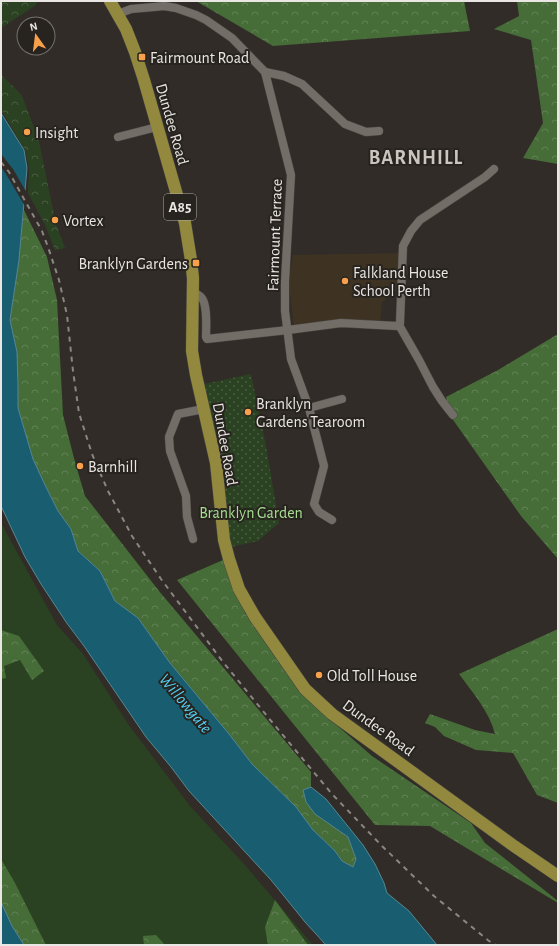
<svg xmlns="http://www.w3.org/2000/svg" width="559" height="946" viewBox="0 0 559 946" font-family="'Alegreya Sans',sans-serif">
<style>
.education{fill:#3e3323}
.grass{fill:#2b4222}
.forest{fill:url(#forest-crowns)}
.park{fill:url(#park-crowns)}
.garden{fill:url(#garden-dots)}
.water{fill:#195e70;stroke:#578792}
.pier{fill:#312c27}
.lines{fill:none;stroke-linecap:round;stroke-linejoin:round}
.street-casing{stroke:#4b4743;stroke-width:9}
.primary-casing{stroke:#4b4743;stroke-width:13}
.street{stroke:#726d67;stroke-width:8}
.primary{stroke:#92893e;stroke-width:12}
.rail{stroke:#8a8682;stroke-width:2;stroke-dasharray:5 5;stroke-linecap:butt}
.poi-dot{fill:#f9a04c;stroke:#27231e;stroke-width:1.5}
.labels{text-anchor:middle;stroke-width:4;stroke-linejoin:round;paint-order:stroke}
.shield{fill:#27231e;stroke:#afaca8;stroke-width:1}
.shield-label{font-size:15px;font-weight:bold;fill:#e9e6e3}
.poi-label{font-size:16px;fill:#e9e6e3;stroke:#27231e;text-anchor:start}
.street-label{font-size:16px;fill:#e9e6e3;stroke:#27231e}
.park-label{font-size:16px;fill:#a6df91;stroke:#27231e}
.water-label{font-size:17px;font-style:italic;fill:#53d1f4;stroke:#27231e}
.district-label{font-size:20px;font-weight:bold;letter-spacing:1px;fill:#cac5be;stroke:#27231e}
</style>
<defs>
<pattern id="forest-crowns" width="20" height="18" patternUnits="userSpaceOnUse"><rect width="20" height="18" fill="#466c38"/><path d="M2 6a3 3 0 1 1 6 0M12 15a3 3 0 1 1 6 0" fill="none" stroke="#618155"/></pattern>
<pattern id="park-crowns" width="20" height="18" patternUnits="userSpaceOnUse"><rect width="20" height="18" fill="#2b4222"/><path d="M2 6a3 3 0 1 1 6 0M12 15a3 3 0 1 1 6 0" fill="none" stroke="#4a5d42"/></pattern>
<pattern id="garden-dots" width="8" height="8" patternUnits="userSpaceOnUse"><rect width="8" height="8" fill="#2b4222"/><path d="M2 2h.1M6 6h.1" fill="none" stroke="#4a5d42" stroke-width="1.8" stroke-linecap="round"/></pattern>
</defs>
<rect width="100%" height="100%" fill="#312c27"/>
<polygon class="education" points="401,253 400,291 396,291 382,302 380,323 294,327 290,293 290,271 293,255"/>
<polygon class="grass" points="1,523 57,625 83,654 128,724 190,806 244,864 313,945 38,945 1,880"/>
<g class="forest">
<polygon points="196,1 464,1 470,31 273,46"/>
<polygon points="517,1 558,1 558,164 523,158 543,123 531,40 494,29 519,16"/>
<polygon points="24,210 47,257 57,300 63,415 75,462 85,496 159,591 311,772 311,787 303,790 314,813 348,837 356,859 353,867 342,861 335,851 313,830 296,807 252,764 229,734 170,663 138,618 115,601 100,571 78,551 71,529 58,511 45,485 33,459 18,408 18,385 10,320"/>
<polygon points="558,334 558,559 521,516 451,417 446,397 498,370"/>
<polygon points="223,560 245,613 300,693 372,756 471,823 485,843 558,901 558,903 430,826 375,825 177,580"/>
<path d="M 558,629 L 558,803 L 537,795 L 513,753 L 476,750 L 444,736 L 435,727 L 425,723 L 430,714 L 475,730 L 495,734 C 489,711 473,693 459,674 Z"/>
<polygon points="1,630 19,636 44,671 32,680 20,660 4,666 6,678 1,679"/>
<polygon points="1,859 15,883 46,945 24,945 12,926 1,904"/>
<polygon points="275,900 308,945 268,945 265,927"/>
<polygon points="156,935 165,945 144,945 143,936"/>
</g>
<g class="park">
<polygon points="1,1 37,1 36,5 1,28"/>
<polygon points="1,75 15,88 22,96 29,114 39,142 56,224 65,248 55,250 45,225 28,193 29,168 25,150 1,110"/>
</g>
<polygon class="garden" points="251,374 266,446 279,523 258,541 235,546 229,548 222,461 204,384"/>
<g class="water">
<polygon points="1,113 24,150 27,168 19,260 10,320 17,352 18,385 18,408 33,459 45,485 58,511 71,529 78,551 100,571 115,601 138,618 170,663 229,734 252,764 296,807 313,830 335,851 342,861 353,867 356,859 348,837 315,814 306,802 303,790 311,787 326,799 363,845 375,864 384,883 387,893 409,911 437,945 326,945 305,922 271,880 189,791 171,767 146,737 84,646 66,622 41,584 25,557 1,506"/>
<polygon points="1,902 12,926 24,945 1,945"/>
</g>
<polygon class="pier" points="1,154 13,169 27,193 26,208 6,174 1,167"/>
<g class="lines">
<g class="street-casing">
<g id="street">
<polyline points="118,14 131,9 154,7 164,6 176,8 196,15 206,20 232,38 265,72 284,76 302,84 345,124 366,132 379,131"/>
<polyline points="265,72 291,175 285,281 285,311 291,359 309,408 324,466 314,504 319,512 332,520"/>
<polyline points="118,137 157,127"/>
<path d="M 193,292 C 195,293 199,295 201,297 C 208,304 206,328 206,337 L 207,339 L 288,330 L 341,323 L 397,326 L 400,323 L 403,246 L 411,231 L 420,220 L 485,177 L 494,169"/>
<polyline points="399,325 419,360 433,387 442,401 453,415"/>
<polyline points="309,408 342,399"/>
<polyline points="193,539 187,517 186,496 170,451 169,437 178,414 204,409"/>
</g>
</g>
<g class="primary-casing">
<polyline id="primary" points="110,1 126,29 135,52 144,80 185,223 191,260 193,278 192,351 196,375 216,463 224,540 229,559 239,589 255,617 305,689 332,714 514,846 558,876"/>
</g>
<use href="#street" class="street"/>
<use href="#primary" class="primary"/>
<polyline class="rail" points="1,162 9,172 24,199 42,231 48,247 59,280 67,315 73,371 79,413 92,454 108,491 132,536 161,579 223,662 272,722 332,794 382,846 434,896 489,941 496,945"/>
</g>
<g class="poi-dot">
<rect x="138" y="53" width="8" height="8" rx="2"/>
<circle cx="27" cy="132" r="4"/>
<circle cx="55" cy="220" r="4"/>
<rect x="192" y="259" width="8" height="8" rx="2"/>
<circle cx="345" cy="281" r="4"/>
<circle cx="248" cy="412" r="4"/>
<circle cx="80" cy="466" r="4"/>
<circle cx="319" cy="675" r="4"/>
</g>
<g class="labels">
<rect class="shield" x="164" y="194" width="32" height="26" rx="3"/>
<g class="shield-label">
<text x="180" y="212">A85</text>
</g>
<g class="poi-label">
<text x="150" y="63">Fairmount Road</text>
<text x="35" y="138">Insight</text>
<text x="63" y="226">Vortex</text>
<text x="188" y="269" text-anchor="end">Branklyn Gardens</text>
<text x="353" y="278">Falkland House<tspan x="353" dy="18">School Perth</tspan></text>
<text x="256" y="409">Branklyn<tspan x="256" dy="18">Gardens Tearoom</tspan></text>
<text x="88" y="472">Barnhill</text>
<text x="327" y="681">Old Toll House</text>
</g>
<g class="street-label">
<text transform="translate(173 124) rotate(74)" y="6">Dundee Road</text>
<text transform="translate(274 235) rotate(-88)" y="6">Fairmount Terrace</text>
<text transform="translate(226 444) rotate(80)" y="6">Dundee Road</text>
<text transform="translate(379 727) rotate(36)" y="6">Dundee Road</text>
</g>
<g class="park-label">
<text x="251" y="518">Branklyn Garden</text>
</g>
<g class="water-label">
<text transform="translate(186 703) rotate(50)" y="6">Willowgate</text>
</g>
<g class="district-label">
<text x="416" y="164">BARNHILL</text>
</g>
</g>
<rect width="559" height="946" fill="none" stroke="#e9e6e3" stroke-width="4"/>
<g transform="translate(36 36) rotate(346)"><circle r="19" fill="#27231e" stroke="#75716d"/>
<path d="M0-3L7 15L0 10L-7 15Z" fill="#f9a04c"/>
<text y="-6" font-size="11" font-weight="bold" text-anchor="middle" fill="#e9e6e3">N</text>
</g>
</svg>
